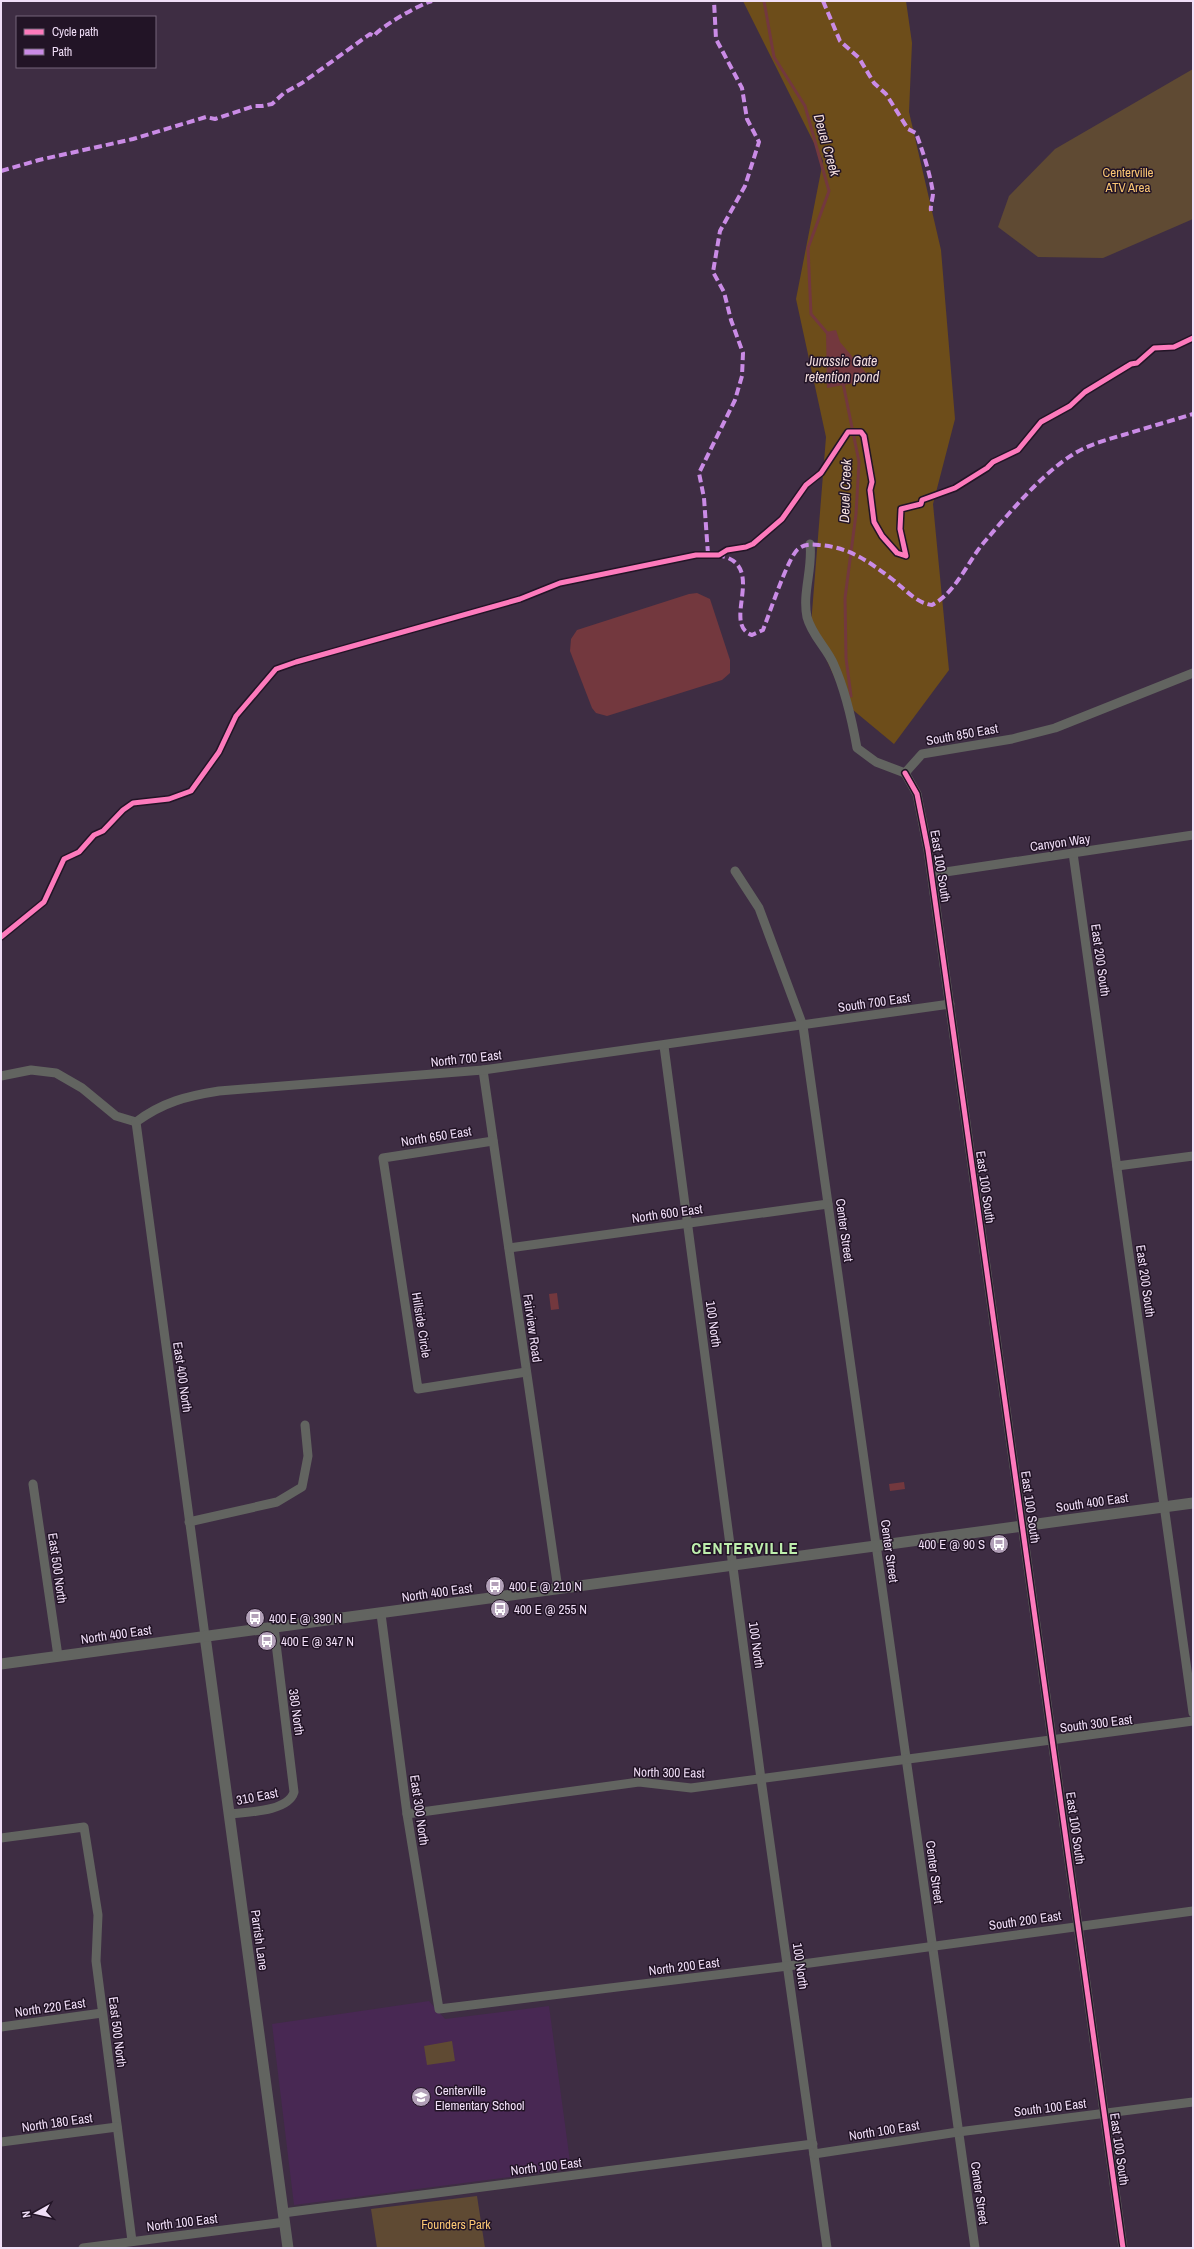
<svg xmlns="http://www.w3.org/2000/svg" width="1194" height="2249" viewBox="0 0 1194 2249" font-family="'Archivo Narrow',sans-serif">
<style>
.built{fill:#482853}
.green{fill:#5f4a33}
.forest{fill:#6d4d1a}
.water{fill:#73383e}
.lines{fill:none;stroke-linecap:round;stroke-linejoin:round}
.stream{stroke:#73383e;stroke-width:3}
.minor{stroke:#626460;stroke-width:9}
.tertiary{stroke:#626460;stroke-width:11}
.quiet{stroke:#ca8be6;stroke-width:4;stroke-dasharray:8 4;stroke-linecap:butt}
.cycleway-casing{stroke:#221426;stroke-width:8}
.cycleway{stroke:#fd7abc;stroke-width:5}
.labels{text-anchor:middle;stroke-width:3;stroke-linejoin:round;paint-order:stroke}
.park-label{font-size:13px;fill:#fac673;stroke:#221426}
.street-label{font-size:13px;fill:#f0def7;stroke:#221426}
.poi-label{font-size:13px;fill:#f0def7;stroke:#221426;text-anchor:start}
.water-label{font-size:14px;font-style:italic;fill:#f2dddd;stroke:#221426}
.district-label{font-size:17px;font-weight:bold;letter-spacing:1px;fill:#beeead;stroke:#221426}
</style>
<rect width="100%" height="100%" fill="#3e2d43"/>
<polygon class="built" points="429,2001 445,2019 549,2006 571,2169 294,2205 272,2024"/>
<g class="green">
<polygon points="1193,69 1193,219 1103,258 1038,257 998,227 1009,196 1055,149"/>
<polygon points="452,2041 455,2061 427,2065 424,2046"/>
<polygon points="477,2196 485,2248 377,2248 371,2209"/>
</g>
<polygon class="forest" points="743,1 906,1 912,43 909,112 941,250 955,419 933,504 949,670 894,744 847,705 811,625 826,437 796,299 823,161"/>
<g class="water">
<polygon points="836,330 840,342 872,380 827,388 826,332"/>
<polygon points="697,593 710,599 730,660 730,673 722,680 607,716 596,713 592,708 570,651 571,639 577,630 689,594"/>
<polygon points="557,1293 559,1309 551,1310 549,1294"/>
<polygon points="904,1482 905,1489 890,1491 889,1484"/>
</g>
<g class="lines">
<g class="stream">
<polyline points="764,1 774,57 805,106 829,191 808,248 811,314 828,334"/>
<polyline points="843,383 859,462 856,514 845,598 846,658 851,696"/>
</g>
<g class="minor">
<path d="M 810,544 C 813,568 802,593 807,617 C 812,636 827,648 834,665 C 846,692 852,720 857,748 L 876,762 L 905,773"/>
<polyline points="905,773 917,794 928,850 1123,2248"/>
<polyline points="905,773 922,754 1012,739 1055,728 1193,673"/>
<polyline points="1073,853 1193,1713"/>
<polyline points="735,871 759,908 803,1026 975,2248"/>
<polyline points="932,874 1193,835"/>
<polyline points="664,1046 761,1779 827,2248"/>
<polyline points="483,1070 558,1589"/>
<polyline points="1,1076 31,1070 56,1073 82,1088 116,1116 136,1122"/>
<path d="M 136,1122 C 163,1102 187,1096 219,1091 L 483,1070 L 950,1004"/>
<polyline points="136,1122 205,1636"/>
<polyline points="493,1141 383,1158 418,1389 526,1372"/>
<polyline points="1117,1166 1193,1156"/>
<polyline points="509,1248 828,1204"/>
<polyline points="33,1484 58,1656"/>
<polyline points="189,1522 277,1502 302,1487 308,1456 305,1425"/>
<polyline points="381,1614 407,1814 439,2009 788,1966 1193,1911"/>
<path d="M 229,1814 C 247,1812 288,1812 294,1792 L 274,1627"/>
<polyline points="407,1814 639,1782 691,1788 1193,1721"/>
<polyline points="1,1838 84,1827 98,1915 96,1961 132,2241"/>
<polyline points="1,2027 102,2013"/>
<polyline points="1,2142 117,2127"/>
<polyline points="814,2154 958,2132 1193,2102"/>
<polyline points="283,2213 813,2144"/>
<polyline points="83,2248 285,2222"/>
</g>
<g class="tertiary">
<polyline points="205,1636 288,2248"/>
<polyline points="1,1664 1193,1503"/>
</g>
<g class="quiet">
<path d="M 823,1 L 840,41 L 859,58 L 874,83 L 886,94 L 908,129 L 916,133 C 923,152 930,173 933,193 C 933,199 930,205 931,211"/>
<path d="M 1,171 L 39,160 L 133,139 L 206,117 L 215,119 L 254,106 L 262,106 L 272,104 L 284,93 L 302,83 L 370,34 L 374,36 C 380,27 420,4 432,1"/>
<polyline points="708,554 704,498 699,473 735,400 742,376 743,353 731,320 724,292 713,272 720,231 745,186 759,142 747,119 742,88 716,39 714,1"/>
<path d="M 717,555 C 770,563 720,624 752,635 L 763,630 C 769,615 788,557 798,549 C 804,544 811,544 819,545 C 849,547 868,561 892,579 C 905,589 916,603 932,605 C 957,592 968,560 986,540 C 1010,512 1042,474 1072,455 C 1087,445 1106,440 1123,435 C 1146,428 1170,421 1193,414"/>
</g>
<g class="cycleway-casing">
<g id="cycleway">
<polyline points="905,773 917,794 928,850 1123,2248"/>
<polyline points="1,937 44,902 64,859 79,852 94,835 103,831 123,810 133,803 169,799 191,791 219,752 236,716 276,669 296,662 520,599 560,583 696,555 719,555 727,550 746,547 753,544 782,519 806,485 821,473 848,432 861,432 864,436 872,482 870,490 874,522 882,536 897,553 906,556 900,529 901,509 921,504 922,500 955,488 987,468 993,462 1018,450 1041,422 1070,406 1085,392 1131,364 1137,363 1154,348 1174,347 1193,338"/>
</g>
</g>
<use href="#cycleway" class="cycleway"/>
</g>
<defs>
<g id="bus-disc" transform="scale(1)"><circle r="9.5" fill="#b2a0b8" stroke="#221426"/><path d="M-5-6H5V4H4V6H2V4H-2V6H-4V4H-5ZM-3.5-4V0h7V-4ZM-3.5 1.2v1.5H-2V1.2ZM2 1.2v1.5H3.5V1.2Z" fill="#fff"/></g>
<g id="school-disc" transform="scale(1)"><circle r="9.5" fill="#b2a0b8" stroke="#221426"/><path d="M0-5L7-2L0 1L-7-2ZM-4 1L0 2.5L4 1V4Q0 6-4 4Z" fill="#fff"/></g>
</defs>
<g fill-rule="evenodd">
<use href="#bus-disc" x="999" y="1544"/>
<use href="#bus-disc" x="495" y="1586"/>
<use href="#bus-disc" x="500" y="1609"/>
<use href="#bus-disc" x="255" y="1618"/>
<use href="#bus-disc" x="267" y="1641"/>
<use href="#school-disc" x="421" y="2097"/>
</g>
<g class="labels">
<g class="park-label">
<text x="1128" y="177">Centerville<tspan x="1128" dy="15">ATV Area</tspan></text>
<text x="456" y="2229">Founders Park</text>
</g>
<g class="street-label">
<text transform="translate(962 734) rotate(-10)" y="5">South 850 East</text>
<text transform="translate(1060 842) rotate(-8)" y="5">Canyon Way</text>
<text transform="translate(941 866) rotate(81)" y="5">East 100 South</text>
<text transform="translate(1101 960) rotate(82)" y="5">East 200 South</text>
<text transform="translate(874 1002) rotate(-8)" y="5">South 700 East</text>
<text transform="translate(466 1058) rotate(-6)" y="5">North 700 East</text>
<text transform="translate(436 1136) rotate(-9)" y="5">North 650 East</text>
<text transform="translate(986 1187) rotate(82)" y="5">East 100 South</text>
<text transform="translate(667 1213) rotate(-8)" y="5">North 600 East</text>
<text transform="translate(845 1230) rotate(82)" y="5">Center Street</text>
<text transform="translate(1146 1281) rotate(82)" y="5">East 200 South</text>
<text transform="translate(714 1324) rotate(82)" y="5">100 North</text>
<text transform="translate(422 1325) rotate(81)" y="5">Hillside Circle</text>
<text transform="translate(533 1328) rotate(82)" y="5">Fairview Road</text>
<text transform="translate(183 1377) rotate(82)" y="5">East 400 North</text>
<text transform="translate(1092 1502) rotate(-8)" y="5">South 400 East</text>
<text transform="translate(1031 1507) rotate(82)" y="5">East 100 South</text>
<text transform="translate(890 1551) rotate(82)" y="5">Center Street</text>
<text transform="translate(58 1568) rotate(82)" y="5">East 500 North</text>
<text transform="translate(437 1592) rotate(-8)" y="5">North 400 East</text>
<text transform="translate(116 1634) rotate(-8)" y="5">North 400 East</text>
<text transform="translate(757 1645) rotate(82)" y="5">100 North</text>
<text transform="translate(297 1712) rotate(82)" y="5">380 North</text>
<text transform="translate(1096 1723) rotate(-7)" y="5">South 300 East</text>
<text transform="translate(669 1772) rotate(1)" y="5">North 300 East</text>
<text transform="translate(257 1796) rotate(-11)" y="5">310 East</text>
<text transform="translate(420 1810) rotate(82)" y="5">East 300 North</text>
<text transform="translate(1076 1828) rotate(82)" y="5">East 100 South</text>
<text transform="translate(935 1872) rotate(82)" y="5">Center Street</text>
<text transform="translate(1025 1920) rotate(-8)" y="5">South 200 East</text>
<text transform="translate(260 1940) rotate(82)" y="5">Parrish Lane</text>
<text transform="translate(684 1966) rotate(-7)" y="5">North 200 East</text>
<text transform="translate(801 1966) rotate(82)" y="5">100 North</text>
<text transform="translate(50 2007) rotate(-8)" y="5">North 220 East</text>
<text transform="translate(118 2032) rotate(83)" y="5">East 500 North</text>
<text transform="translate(1050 2107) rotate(-7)" y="5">South 100 East</text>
<text transform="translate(57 2122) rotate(-8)" y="5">North 180 East</text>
<text transform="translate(884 2130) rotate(-9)" y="5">North 100 East</text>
<text transform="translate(1120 2149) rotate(82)" y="5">East 100 South</text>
<text transform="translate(546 2166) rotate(-7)" y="5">North 100 East</text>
<text transform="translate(980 2193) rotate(82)" y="5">Center Street</text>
<text transform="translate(182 2222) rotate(-7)" y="5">North 100 East</text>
</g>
<g class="poi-label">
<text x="985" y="1549" text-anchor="end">400 E @ 90 S</text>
<text x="509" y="1591">400 E @ 210 N</text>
<text x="514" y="1614">400 E @ 255 N</text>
<text x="269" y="1623">400 E @ 390 N</text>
<text x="281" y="1646">400 E @ 347 N</text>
<text x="435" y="2095">Centerville<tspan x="435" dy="15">Elementary School</tspan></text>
</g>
<g class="water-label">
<text transform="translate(827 145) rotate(74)" y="5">Deuel Creek</text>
<text x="842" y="366">Jurassic Gate<tspan x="842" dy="16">retention pond</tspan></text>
<text transform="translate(845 491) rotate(-88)" y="5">Deuel Creek</text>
</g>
<g class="district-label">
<text x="745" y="1554">CENTERVILLE</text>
</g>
</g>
<rect width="1194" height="2249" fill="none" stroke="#f0def7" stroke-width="4"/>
<rect x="16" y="16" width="140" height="52" fill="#221426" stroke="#74657a"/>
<rect x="24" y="29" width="20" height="6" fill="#fd7abc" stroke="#74657a"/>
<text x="52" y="36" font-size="12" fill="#f0def7">Cycle path</text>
<rect x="24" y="49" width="20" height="6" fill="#ca8be6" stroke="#74657a"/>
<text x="52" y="56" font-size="12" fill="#f0def7">Path</text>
<g transform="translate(36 2213) rotate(262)" stroke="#221426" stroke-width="3" paint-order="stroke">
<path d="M0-3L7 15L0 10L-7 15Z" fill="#f0def7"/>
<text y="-6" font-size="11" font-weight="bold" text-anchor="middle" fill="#f0def7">N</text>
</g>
</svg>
